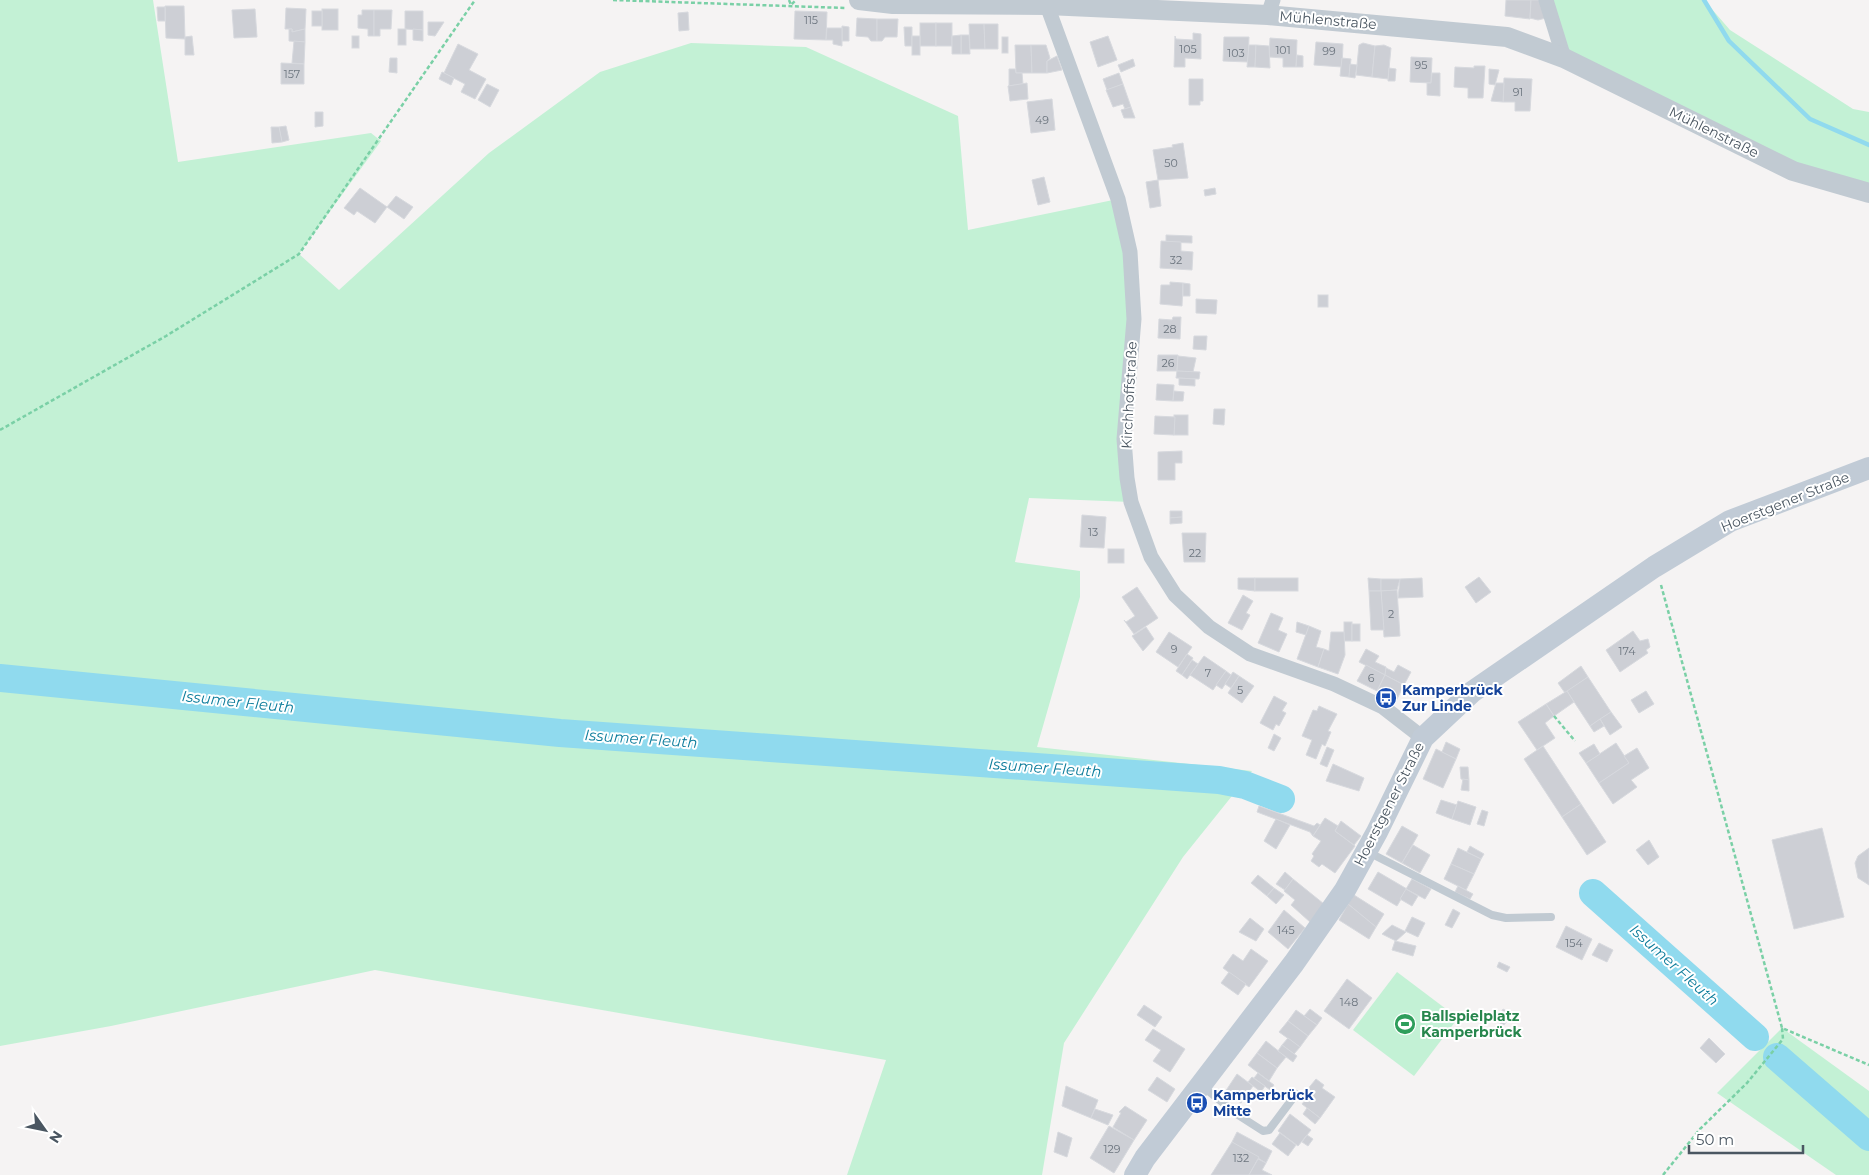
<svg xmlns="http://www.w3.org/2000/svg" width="1869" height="1175" viewBox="0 0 1869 1175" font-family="Montserrat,sans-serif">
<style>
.green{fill:#c3f1d5}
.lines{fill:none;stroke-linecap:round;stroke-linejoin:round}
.stream{stroke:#90daee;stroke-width:4.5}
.river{stroke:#90daee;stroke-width:28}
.building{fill:#cdcfd5;stroke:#d7d9de}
.path{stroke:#7ad0a6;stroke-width:2.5;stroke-dasharray:4 2.5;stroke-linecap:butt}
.service{stroke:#c1cad2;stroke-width:8}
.minor{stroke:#c1cad2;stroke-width:15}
.tertiary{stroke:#c1cad2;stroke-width:20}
.secondary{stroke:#c1cbd6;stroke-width:22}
.labels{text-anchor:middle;stroke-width:4;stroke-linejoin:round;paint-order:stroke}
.number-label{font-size:11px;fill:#6b747e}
.street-label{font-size:14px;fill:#4a5661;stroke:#fff}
.transit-label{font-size:14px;font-weight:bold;fill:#164399;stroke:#fff;text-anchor:start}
.leisure-label{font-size:14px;font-weight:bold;fill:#27864d;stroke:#fff;text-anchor:start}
.water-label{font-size:15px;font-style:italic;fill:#0c7c9b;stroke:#fff}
</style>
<rect width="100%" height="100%" fill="#f5f3f3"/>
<g class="green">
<polygon points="0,0 153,0 178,162 371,133 381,141 299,254 339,290 489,153 600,72 691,43 806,47 958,116 968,230 1118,199 1130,252 1128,383 1131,502 1029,498 1015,562 1080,571 1080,597 1037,747 1252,771 1183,857 1064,1043 1042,1175 847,1175 886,1060 375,970 111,1026 0,1046"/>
<polygon points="1543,0 1704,0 1730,30 1853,109 1869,112 1869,193 1793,171 1564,58"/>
<polygon points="1397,972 1458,1018 1414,1076 1353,1030"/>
<polygon points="1782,1028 1869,1091 1869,1175 1836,1175 1717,1093"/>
</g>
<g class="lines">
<polyline class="stream" points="1704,0 1729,41 1810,119 1869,145"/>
<g class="river">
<polyline points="0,678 560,733 1219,780 1245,785 1281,799"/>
<polyline points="1593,893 1755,1037"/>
<polyline points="1777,1057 1869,1137"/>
</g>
</g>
<g class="building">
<polygon points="1506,0 1531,0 1530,19 1505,16"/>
<polygon points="1531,0 1540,0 1546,18 1538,20 1530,18"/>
<polygon points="165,6 184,6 185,39 166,38"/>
<polygon points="157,7 165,7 165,21 158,21"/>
<polygon points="286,8 306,9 305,29 292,32 292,29 285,29"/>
<polygon points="255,9 257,37 234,38 232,10"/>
<rect x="322" y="9" width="16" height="21"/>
<polygon points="362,10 374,10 374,36 368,36 368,29 358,28 358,15 362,15"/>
<polygon points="374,10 392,10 391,29 380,29 380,36 374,36"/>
<rect x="312" y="11" width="10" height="15"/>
<polygon points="405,11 423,11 423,30 405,29"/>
<polygon points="795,11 827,12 826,40 794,39"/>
<polygon points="688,12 689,30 679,31 678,13"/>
<polygon points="857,18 877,19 877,41 871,41 868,37 856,36"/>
<polygon points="877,19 898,19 897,37 885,37 882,41 877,41"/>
<polygon points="428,22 444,22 435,36 428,35"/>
<rect x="920" y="23" width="16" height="23"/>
<rect x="936" y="23" width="16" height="23"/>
<polygon points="969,24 984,24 985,49 970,49"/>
<polygon points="984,24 998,24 998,49 985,49"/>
<polygon points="842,26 849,27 849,41 842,41"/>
<polygon points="904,27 912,27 912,46 905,46"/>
<polygon points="827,28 842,28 842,46 833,44 833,40 826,40"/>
<polygon points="289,29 292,29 292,32 305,29 305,42 289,41"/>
<rect x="398" y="29" width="8" height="16"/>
<polygon points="413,29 423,30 423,41 413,40"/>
<polygon points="1193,33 1201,34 1201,59 1185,58 1185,67 1174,67 1175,36 1176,39 1193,40"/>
<polygon points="961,35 969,35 970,54 961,54"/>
<polygon points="961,35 961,54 952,54 952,36"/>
<polygon points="192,36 194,55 185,55 185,37"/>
<rect x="352" y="36" width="7" height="12"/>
<rect x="912" y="36" width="8" height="19"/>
<polygon points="1108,36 1117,60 1098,67 1090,42"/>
<rect x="1002" y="37" width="6" height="16"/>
<polygon points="1224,37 1249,37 1248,62 1223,61"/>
<polygon points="1270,38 1297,40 1296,67 1283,67 1283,58 1269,57"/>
<polygon points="294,41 305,42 304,64 292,63"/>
<polygon points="1316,42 1343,44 1342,67 1314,65"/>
<polygon points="1363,43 1375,46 1372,77 1356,75 1359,45"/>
<polygon points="458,44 478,54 469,70 486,79 475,99 461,92 465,84 444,73"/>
<polygon points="1015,45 1031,45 1032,73 1016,73"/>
<polygon points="1031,45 1046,45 1050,58 1047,61 1047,73 1032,73"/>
<polygon points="1249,45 1256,45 1255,67 1247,67"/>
<polygon points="1256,45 1269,46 1270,68 1255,67"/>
<polygon points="1384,45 1391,48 1388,79 1372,77 1375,46"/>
<polygon points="1297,55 1303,56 1303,67 1296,67"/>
<polygon points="1057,56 1062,70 1047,73 1047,61"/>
<polygon points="1411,57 1432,58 1431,83 1410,82"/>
<polygon points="390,58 397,58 397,73 389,72"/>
<polygon points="1342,58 1351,59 1349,77 1340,76"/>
<polygon points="1133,59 1135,66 1121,72 1118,65"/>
<polygon points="281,63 304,64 304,84 281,84"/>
<polygon points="1350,64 1357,65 1355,78 1349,77"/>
<polygon points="1474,66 1485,66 1483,98 1468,98 1468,88 1454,87 1455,67 1474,68"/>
<polygon points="1389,68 1396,69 1395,81 1388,81"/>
<polygon points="1009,69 1015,69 1016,73 1022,73 1023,84 1009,86"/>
<polygon points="1489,69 1499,70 1495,85 1489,84"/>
<polygon points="442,72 454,78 451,85 439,79"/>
<polygon points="1119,73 1123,84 1107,90 1103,79"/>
<polygon points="1432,73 1440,73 1440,96 1427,95 1427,83 1431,83"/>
<polygon points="1504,78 1532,79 1530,111 1515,111 1515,102 1503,102"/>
<polygon points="1189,79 1203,79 1203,101 1200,101 1200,105 1189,105"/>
<polygon points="1027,83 1028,99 1010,101 1008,86"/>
<polygon points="1496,83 1504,83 1503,102 1491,101"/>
<polygon points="487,84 499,90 490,107 478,100"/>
<polygon points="1123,84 1131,107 1125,109 1123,104 1113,107 1106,90"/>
<polygon points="1052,99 1055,130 1031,133 1027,102"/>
<polygon points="1131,107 1135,118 1124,118 1121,110"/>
<polygon points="315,112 323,112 323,126 315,127"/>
<polygon points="286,126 289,140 282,142 279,127"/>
<polygon points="271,127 279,127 282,142 272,143"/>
<polygon points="1183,143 1188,178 1158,180 1153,150 1173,147 1172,145"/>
<polygon points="1044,177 1050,202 1038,205 1032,180"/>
<polygon points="1158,180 1161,206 1150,208 1146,182"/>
<polygon points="360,188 387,207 375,223 357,211 354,215 344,208"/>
<polygon points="1215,188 1216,194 1205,196 1204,190"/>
<polygon points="396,196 413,207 404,219 387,207"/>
<polygon points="1166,235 1192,236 1192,243 1166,242"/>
<polygon points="1161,241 1181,242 1181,251 1193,252 1192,270 1160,268"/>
<polygon points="1170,282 1183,283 1182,306 1160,304 1161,285 1170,285"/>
<polygon points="1183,283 1190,284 1190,296 1183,296"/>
<rect x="1318" y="295" width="10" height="12"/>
<polygon points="1196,299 1217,300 1216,314 1196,313"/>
<polygon points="1173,317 1181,317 1180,339 1158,338 1159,319 1172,320"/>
<polygon points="1194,336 1207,336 1206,350 1193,349"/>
<polygon points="1158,355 1178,355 1177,371 1157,371"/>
<polygon points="1178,356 1196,358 1193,372 1177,371"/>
<polygon points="1177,371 1200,372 1199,379 1176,378"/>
<polygon points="1179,378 1195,379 1195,386 1179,385"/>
<polygon points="1157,384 1174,385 1173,401 1156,400"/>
<polygon points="1174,391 1184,392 1183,401 1173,401"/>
<polygon points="1214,409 1225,409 1224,425 1213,424"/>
<rect x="1174" y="415" width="14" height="20"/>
<polygon points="1155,416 1175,417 1174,435 1154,434"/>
<polygon points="1182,451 1182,463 1175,463 1175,480 1158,480 1158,452"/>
<polygon points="1170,511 1182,511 1182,517 1170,518"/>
<polygon points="1082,515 1106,517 1104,548 1080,547"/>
<polygon points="1182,517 1182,523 1170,524 1170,518"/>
<polygon points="1182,533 1206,533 1205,562 1184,562"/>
<rect x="1108" y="549" width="16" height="14"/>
<polygon points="1479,577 1491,592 1476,603 1465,587"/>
<polygon points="1238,578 1255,578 1255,591 1238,589"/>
<rect x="1255" y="578" width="43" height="13"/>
<polygon points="1368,578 1381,579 1381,591 1369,591"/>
<polygon points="1422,578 1423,597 1398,598 1400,579"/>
<polygon points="1381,579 1400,579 1397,590 1381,591"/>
<polygon points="1137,587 1158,618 1134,634 1124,620 1126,622 1135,616 1122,597"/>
<polygon points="1397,590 1400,636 1384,637 1381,591"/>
<polygon points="1369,591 1381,591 1384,630 1371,630"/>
<polygon points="1243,595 1253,601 1246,613 1250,615 1242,630 1228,623"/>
<polygon points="1271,613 1283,618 1278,630 1287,634 1279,652 1258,643"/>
<polygon points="1297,622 1309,626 1306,635 1296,632"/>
<rect x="1344" y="622" width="8" height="19"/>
<rect x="1352" y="624" width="8" height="17"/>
<polygon points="1309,626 1321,631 1316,647 1324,649 1318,667 1297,659"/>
<polygon points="1146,627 1154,639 1143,651 1132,636"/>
<polygon points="1633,631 1640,641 1648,639 1650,647 1646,650 1648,653 1620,672 1606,650"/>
<polygon points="1169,632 1192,647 1178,667 1156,652"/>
<polygon points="1331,632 1344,632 1345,655 1338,674 1318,667 1324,649 1329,651"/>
<polygon points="1366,649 1379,656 1375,662 1386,667 1385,675 1359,662"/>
<polygon points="1187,654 1193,658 1182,675 1176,671"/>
<polygon points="1204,656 1226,671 1213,690 1190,675"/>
<polygon points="1192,660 1198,664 1187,679 1182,675"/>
<polygon points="1366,665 1385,675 1377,691 1357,681"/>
<polygon points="1398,665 1411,672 1404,685 1385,675 1386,668 1394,672"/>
<polygon points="1581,666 1588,677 1565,693 1558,683"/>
<polygon points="1226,671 1231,675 1222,689 1216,685"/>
<polygon points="1233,672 1239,676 1231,688 1225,684"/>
<polygon points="1385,675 1404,685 1396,701 1377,691"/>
<polygon points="1239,676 1254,686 1242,703 1228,693"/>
<polygon points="1588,677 1611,712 1590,726 1567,691"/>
<polygon points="1567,691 1574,702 1554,716 1546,704"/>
<polygon points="1646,691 1654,704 1639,713 1631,700"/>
<polygon points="1274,696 1287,703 1282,711 1286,713 1279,726 1276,724 1273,730 1260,723"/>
<polygon points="1546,704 1554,716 1545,723 1555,738 1537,750 1518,722"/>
<polygon points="1319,706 1337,714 1328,731 1331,732 1325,746 1322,744 1316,759 1306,755 1312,740 1302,736 1313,710 1317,711"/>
<polygon points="1611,712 1622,727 1610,735 1600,719"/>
<polygon points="1600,719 1604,726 1594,732 1590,726"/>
<polygon points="1274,734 1281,738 1274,751 1268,748"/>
<polygon points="1446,742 1460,749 1456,759 1442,752"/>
<polygon points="1616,743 1629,763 1599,783 1586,763"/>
<polygon points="1594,744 1600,754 1586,763 1579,753"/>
<polygon points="1543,746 1581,804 1562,817 1524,759"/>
<polygon points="1327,747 1334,750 1327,767 1320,764"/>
<polygon points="1637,748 1649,768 1631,780 1637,787 1613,804 1599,783 1629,763 1624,756"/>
<polygon points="1436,749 1456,759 1443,788 1423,779"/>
<polygon points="1333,764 1364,778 1359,791 1326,781"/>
<polygon points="1460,767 1468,767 1469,780 1461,779"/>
<polygon points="1463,779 1469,780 1469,791 1461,790"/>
<polygon points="1441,800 1457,805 1452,819 1436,813"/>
<polygon points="1458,801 1476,807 1470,825 1452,819"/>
<polygon points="1581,804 1606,842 1587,855 1562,817"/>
<polygon points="1259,806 1314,826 1317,823 1320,825 1313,836 1310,832 1257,812"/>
<polygon points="1482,810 1488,812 1484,826 1477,824"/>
<polygon points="1325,818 1338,826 1335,831 1355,846 1335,873 1322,864 1319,867 1311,861 1314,856 1312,854 1321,841 1313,836"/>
<polygon points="1276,819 1290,825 1276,849 1264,841"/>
<polygon points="1341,821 1361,836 1354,845 1335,831"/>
<polygon points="1402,826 1418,835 1402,863 1386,854"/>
<polygon points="1822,828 1844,917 1794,929 1772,840"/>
<polygon points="1649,840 1659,857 1648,865 1636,850"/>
<polygon points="1413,845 1430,855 1420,873 1402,863"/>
<polygon points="1470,846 1484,854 1481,859 1467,852"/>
<polygon points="1458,848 1481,859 1474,874 1451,864"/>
<polygon points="1869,848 1869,885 1858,878 1855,863 1858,856"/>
<polygon points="1451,864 1474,874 1466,890 1444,879"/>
<polygon points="1285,872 1293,879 1285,890 1276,884"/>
<polygon points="1378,872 1407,889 1397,906 1368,889"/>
<polygon points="1258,875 1274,888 1267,896 1251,883"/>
<polygon points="1293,879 1324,904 1310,922 1291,905 1295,900 1284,891"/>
<polygon points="1412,879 1431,889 1425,899 1406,889"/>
<polygon points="1458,886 1473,894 1470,899 1455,892"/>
<polygon points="1274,888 1284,895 1276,904 1267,896"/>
<polygon points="1406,889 1418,896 1412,906 1400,899"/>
<polygon points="1354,895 1384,914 1376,927 1348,904"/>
<polygon points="1348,904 1376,927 1369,939 1339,920"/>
<polygon points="1453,909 1460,913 1452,928 1445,925"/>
<polygon points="1284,910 1305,928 1288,949 1268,932"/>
<polygon points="1412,917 1425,923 1418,937 1405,931"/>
<polygon points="1250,918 1264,929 1256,941 1239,932"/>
<polygon points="1392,925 1406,932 1396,941 1382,934"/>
<polygon points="1566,926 1592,939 1582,960 1556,947"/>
<polygon points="1395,941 1416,946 1413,956 1392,950"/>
<polygon points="1599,943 1613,950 1607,962 1592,955"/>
<polygon points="1251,949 1268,961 1249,987 1223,968 1233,954 1243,961"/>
<polygon points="1499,962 1510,967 1507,972 1497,967"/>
<polygon points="1229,972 1246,984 1238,995 1221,983"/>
<polygon points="1347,979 1372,998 1349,1029 1324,1011"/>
<polygon points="1144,1005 1162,1017 1155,1027 1137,1015"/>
<polygon points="1310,1009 1322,1018 1317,1025 1304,1016"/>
<polygon points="1503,1009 1512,1014 1504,1025 1496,1021"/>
<polygon points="1296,1010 1317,1025 1308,1036 1288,1021"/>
<polygon points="1288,1021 1308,1036 1300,1047 1279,1032"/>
<polygon points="1153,1029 1185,1049 1170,1072 1153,1061 1161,1050 1145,1040"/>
<polygon points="1288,1038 1300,1047 1294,1054 1282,1045"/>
<polygon points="1709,1038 1725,1054 1716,1063 1700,1048"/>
<polygon points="1266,1041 1286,1057 1277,1068 1257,1053"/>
<polygon points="1282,1045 1297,1056 1293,1062 1278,1051"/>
<polygon points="1257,1053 1277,1068 1269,1081 1248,1065"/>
<polygon points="1258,1073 1274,1085 1270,1090 1254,1078"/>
<polygon points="1237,1074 1253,1086 1241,1103 1225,1092"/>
<polygon points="1157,1077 1175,1089 1167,1102 1148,1090"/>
<polygon points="1252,1077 1265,1086 1261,1092 1248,1082"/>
<polygon points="1316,1079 1324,1085 1322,1088 1335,1097 1320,1118 1302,1104 1306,1099 1302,1096"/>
<polygon points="1066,1086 1098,1100 1091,1118 1062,1106"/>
<polygon points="1125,1106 1147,1120 1134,1140 1113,1127 1121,1113 1119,1112"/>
<polygon points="1307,1108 1320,1118 1315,1124 1303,1114"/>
<polygon points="1095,1109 1113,1115 1108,1125 1091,1118"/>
<polygon points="1290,1114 1311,1130 1298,1146 1278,1131"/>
<polygon points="1109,1126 1134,1140 1114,1173 1090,1158"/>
<polygon points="1058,1132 1072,1138 1067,1157 1054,1152"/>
<polygon points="1237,1132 1272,1151 1266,1163 1232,1142"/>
<polygon points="1280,1133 1296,1145 1288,1156 1272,1144"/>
<polygon points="1307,1135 1313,1139 1308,1146 1302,1142"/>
<polygon points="1232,1142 1259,1157 1249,1175 1211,1175"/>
<polygon points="1258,1159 1266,1163 1262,1170 1272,1175 1249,1175"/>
</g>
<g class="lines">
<g class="path">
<polyline points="613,0 845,8"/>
<polyline points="789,0 791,5 796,0"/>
<polyline points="0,430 166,336 299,254 475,0"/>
<polyline points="1661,585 1782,1028 1869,1065"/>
<polyline points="1554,716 1575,741"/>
<polyline points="1663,1175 1700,1129 1747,1083 1783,1039 1782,1028"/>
</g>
<g class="service">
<polyline points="1368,852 1492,915 1506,918 1551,917"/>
<polyline points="1202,1086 1238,1115 1263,1131 1269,1130 1296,1094"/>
</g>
<g class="minor">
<polyline points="1045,0 1118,199 1130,252 1134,319 1124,439 1127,478 1131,502 1151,557 1175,595 1209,627 1250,654 1334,684 1383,707 1423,738"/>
<polyline points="1546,0 1564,58"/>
<polyline points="1268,15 1273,0"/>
</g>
<polyline class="tertiary" points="859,0 893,4 1047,5 1268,15 1507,37 1564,58 1793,171 1869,193"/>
<polyline class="secondary" points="1135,1175 1145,1158 1294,963 1345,890 1377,832 1423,738 1472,692 1654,567 1730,521 1869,468"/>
</g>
<defs>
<g id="bus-disc" transform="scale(1.125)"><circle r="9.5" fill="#1a4fb4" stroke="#fff"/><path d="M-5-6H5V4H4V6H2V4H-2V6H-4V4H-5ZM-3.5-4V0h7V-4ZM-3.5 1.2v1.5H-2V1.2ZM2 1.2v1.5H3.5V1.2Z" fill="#fff"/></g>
<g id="stadium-disc" transform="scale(1.125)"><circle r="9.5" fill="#2e9e5b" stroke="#fff"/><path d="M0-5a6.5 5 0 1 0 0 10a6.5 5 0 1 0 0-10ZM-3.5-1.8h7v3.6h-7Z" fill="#fff"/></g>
</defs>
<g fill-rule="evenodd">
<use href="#bus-disc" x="1386" y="698"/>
<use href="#stadium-disc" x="1405" y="1024"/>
<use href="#bus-disc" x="1197" y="1103"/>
</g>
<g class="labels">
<g class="number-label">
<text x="811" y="24">115</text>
<text x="1188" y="53">105</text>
<text x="1283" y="54">101</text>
<text x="1329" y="55">99</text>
<text x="1236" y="57">103</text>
<text x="1421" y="69">95</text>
<text x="292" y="78">157</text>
<text x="1518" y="96">91</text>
<text x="1042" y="124">49</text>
<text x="1171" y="167">50</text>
<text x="1176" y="264">32</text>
<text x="1170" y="333">28</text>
<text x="1168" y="367">26</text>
<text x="1093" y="536">13</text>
<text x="1195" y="557">22</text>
<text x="1391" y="618">2</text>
<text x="1174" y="653">9</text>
<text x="1627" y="655">174</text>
<text x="1208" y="677">7</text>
<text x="1371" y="682">6</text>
<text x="1240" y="694">5</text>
<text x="1286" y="934">145</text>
<text x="1574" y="947">154</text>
<text x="1349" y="1006">148</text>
<text x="1112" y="1153">129</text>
<text x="1241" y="1162">132</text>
</g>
<g class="street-label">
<text transform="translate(1328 20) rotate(5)" y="5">Mühlenstraße</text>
<text transform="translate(1714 132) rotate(26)" y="5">Mühlenstraße</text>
<text transform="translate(1129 395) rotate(-87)" y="5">Kirchhoffstraße</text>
<text transform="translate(1785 502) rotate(-22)" y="5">Hoerstgener Straße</text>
<text transform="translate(1389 804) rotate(-63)" y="5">Hoerstgener Straße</text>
</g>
<g class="transit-label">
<text x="1402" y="695">Kamperbrück<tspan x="1402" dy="16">Zur Linde</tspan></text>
<text x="1213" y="1100">Kamperbrück<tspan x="1213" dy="16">Mitte</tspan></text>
</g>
<g class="leisure-label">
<text x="1421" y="1021">Ballspielplatz<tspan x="1421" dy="16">Kamperbrück</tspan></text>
</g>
<g class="water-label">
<text transform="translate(238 702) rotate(6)" y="5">Issumer Fleuth</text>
<text transform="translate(641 739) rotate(4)" y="5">Issumer Fleuth</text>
<text transform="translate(1045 768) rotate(4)" y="5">Issumer Fleuth</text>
<text transform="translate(1674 965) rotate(42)" y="5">Issumer Fleuth</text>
</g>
</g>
<g transform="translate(45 1130) rotate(123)" stroke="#ffffff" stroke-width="4" paint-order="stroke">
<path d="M0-4L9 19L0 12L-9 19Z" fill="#4a5661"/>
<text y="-8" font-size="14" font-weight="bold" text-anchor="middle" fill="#4a5661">N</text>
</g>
<path d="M1689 1145v8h114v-8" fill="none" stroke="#4a5661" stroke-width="2.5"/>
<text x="1696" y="1145" font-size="15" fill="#4a5661" stroke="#ffffff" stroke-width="4" paint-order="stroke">50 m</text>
</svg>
